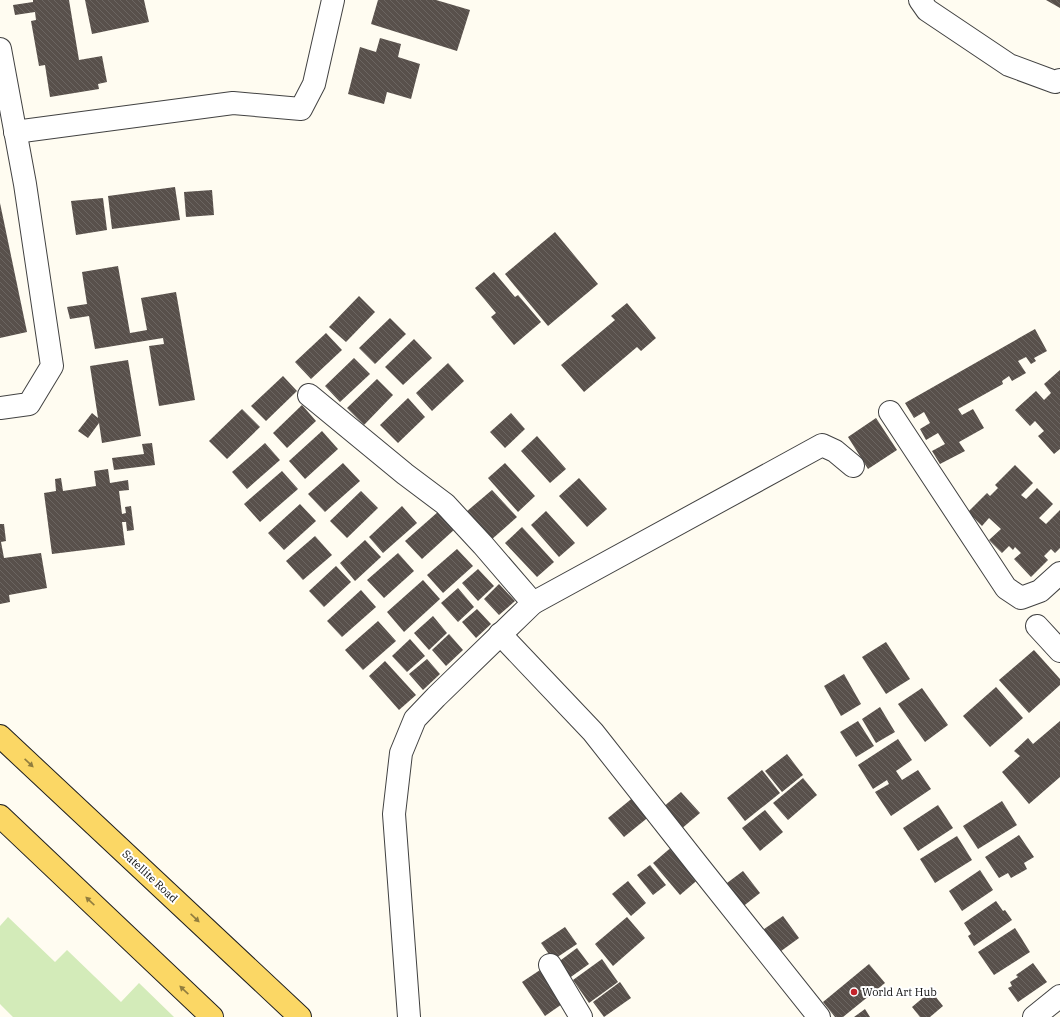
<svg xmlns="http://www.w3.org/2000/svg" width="1060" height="1017" viewBox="0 0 1060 1017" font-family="'IBM Plex Serif',serif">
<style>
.grass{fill:#d3ebb9}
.building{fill:url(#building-back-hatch)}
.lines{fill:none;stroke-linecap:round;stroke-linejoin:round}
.minor-casing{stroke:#424242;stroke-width:24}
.major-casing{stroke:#202020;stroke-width:24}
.minor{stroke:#fff;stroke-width:22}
.major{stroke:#fbd765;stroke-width:22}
.oneway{fill:#917d3e}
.poi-dot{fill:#c3232a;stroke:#fff;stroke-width:1.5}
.labels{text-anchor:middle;stroke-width:4;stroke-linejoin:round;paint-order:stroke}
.street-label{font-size:11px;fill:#0f0f0f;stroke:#fff}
.poi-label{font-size:11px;fill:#0f0f0f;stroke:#fff;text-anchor:start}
</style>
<defs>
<pattern id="building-back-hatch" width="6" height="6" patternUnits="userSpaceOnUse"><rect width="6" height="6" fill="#58504b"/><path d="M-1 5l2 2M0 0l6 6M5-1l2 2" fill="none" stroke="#6b6561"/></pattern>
</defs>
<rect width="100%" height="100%" fill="#fffcf1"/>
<polygon class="grass" points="8,917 55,962 67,950 121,1002 139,983 174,1017 13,1017 0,1004 0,926"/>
<g class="building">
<polygon points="33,0 69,0 79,60 102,56 107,82 98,84 99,89 50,97 45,65 39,66 31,21 36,20 35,12 15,15 13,5 33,2"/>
<polygon points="85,0 144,0 149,22 92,34"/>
<polygon points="378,0 436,0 470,10 457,51 371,24"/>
<polygon points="1046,0 1060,0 1060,8"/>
<polygon points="380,38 401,44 398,57 420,64 411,99 387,92 384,104 348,94 360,47 376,52"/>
<polygon points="175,187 180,220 112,229 108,196"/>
<polygon points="212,190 214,215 186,217 184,192"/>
<polygon points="103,198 107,230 76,235 71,201"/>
<polygon points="0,203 27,332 0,338"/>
<polygon points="555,232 598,284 548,326 505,274"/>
<polygon points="118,266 130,333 147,330 141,298 176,292 195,400 159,406 149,346 164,344 163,338 95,349 89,316 70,319 67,307 87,304 82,272"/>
<polygon points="494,272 515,297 518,295 541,322 514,345 491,317 496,313 475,288"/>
<polygon points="359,296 375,312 346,342 329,327"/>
<polygon points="627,303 656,338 641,351 637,347 584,392 561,365 615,320 611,316"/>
<polygon points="390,318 406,334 375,364 359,348"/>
<polygon points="1035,329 1047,351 1034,358 1036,361 1031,364 1026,357 1018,361 1026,373 1012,381 1009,376 1002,381 1003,384 958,409 962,415 973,409 984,428 959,442 965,451 940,464 932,451 945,444 938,433 926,440 920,429 930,423 924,412 914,418 905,403"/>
<polygon points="326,333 342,350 311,379 295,362"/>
<polygon points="414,339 432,358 403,385 385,367"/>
<polygon points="354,358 370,374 340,402 325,386"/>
<polygon points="128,360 141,436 102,443 99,423 88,438 78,431 92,413 98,418 90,366"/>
<polygon points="448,363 464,381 432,411 416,393"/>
<polygon points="1060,370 1060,449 1054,454 1038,436 1044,431 1035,421 1030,426 1015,410 1036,391 1044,400 1051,393 1044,384"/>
<polygon points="283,376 297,391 266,421 251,406"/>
<polygon points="377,379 393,395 364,425 347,408"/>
<polygon points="408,398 425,417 398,443 380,425"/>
<polygon points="302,405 316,421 287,448 273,433"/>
<polygon points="242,409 260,427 227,459 209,441"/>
<polygon points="511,413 525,429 505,448 490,432"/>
<polygon points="876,418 897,450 868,469 848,437"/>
<polygon points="322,431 338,449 305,479 289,461"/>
<polygon points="537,436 566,469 550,483 521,451"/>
<polygon points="152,443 155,465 114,470 112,458 144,454 142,444"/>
<polygon points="265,443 280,460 247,489 232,472"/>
<polygon points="343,463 360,481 325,512 308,494"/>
<polygon points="505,463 535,496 518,512 488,478"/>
<polygon points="1015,465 1033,483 1021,495 1026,499 1037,488 1053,504 1039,518 1046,524 1060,510 1060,548 1055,553 1051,549 1044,556 1048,560 1031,577 1014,559 1021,553 1015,547 1013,550 1009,546 1002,553 989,540 1001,529 989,518 982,526 968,512 987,493 990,496 998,488 995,485"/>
<polygon points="108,469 110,483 128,480 129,490 119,491 122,514 126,513 125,507 131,506 134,530 127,531 126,522 122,522 125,545 52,554 44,493 56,491 55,479 61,478 63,491 96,486 94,471"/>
<polygon points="282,471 298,489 260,522 244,504"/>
<polygon points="579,478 607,509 587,527 559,496"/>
<polygon points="492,490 517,517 491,540 466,512"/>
<polygon points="361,491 378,508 347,538 330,521"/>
<polygon points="300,504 316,521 284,550 268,533"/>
<polygon points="402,506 417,523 383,553 369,537"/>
<polygon points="439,511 455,529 422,559 405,541"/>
<polygon points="546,511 575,543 559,557 531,525"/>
<polygon points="0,524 4,524 6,541 1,542 4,558 41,553 47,588 9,595 10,602 0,604"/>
<polygon points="522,527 554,562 537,577 505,543"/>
<polygon points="315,536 332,555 303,580 286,561"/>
<polygon points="365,540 381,557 355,581 340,563"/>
<polygon points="457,549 473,566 443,593 427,575"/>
<polygon points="398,553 414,571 384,598 367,580"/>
<polygon points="336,566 351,582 324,607 309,591"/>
<polygon points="478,569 494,586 478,601 462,583"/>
<polygon points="423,580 440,599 404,632 387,612"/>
<polygon points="499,584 515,601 499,615 484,599"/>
<polygon points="458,588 474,607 458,622 441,603"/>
<polygon points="361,590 376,607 342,637 327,621"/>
<polygon points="477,609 491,624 476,638 462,622"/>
<polygon points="433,616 447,633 429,650 414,633"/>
<polygon points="378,621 396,641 363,670 345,650"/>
<polygon points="449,634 463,650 446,666 432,650"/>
<polygon points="410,639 425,656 407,672 392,656"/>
<polygon points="886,642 910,679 886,694 862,657"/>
<polygon points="1034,650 1060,679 1060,685 1029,713 999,680"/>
<polygon points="427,659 440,674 423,690 409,674"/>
<polygon points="385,661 416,695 399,710 369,676"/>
<polygon points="844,674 861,704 841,716 824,686"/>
<polygon points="996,687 1023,718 990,747 963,716"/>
<polygon points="922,688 948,725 925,742 898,704"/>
<polygon points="880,707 895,732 876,743 862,719"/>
<polygon points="858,721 874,746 856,757 840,732"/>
<polygon points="1060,721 1060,777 1029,804 1002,772 1020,756 1014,751 1028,738 1033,744"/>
<polygon points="898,739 912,760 896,771 902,780 918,770 931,789 891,816 875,792 889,784 887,780 873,789 858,765"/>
<polygon points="787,754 803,775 782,792 765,771"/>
<polygon points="762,770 780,793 745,821 727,798"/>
<polygon points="803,778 817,795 788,820 773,803"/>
<polygon points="681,792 700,813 680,830 662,808"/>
<polygon points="635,796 651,815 624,837 608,818"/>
<polygon points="1002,801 1017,825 978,849 963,826"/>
<polygon points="938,805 953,828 918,851 903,828"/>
<polygon points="765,810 783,832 760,851 742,828"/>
<polygon points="1019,835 1034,857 1024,863 1027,869 1011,878 1008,873 999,878 985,857"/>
<polygon points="957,836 972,860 935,883 920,859"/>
<polygon points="674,845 701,877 680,895 653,863"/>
<polygon points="650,865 666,885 653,895 637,875"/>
<polygon points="980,870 993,890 962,911 949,891"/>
<polygon points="743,871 760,893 741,908 723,886"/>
<polygon points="628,881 646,903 631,916 612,894"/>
<polygon points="996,901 1003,911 1005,910 1012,920 974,946 968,936 971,934 964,923"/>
<polygon points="783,916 799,938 777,954 760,932"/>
<polygon points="627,917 645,938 613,966 595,944"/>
<polygon points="565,927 577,944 553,960 541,943"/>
<polygon points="1015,928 1030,952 994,975 978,952"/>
<polygon points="577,948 589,964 568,979 557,963"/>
<polygon points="602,959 618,982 589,1003 573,980"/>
<polygon points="1033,963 1047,982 1018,1002 1008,988 1012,986 1010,982 1018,977 1016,975"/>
<polygon points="869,964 885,983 843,1017 835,1017 823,1002"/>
<polygon points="543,968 565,1002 545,1016 522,982"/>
<polygon points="620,982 631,998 604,1017 593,1002"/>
<polygon points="931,991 943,1006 930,1017 920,1017 912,1007"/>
<polygon points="865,1009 870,1017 854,1017"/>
</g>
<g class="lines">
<g class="minor-casing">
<g id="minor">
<polyline points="920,0 927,10 1009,65 1055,82 1060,80"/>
<polyline points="0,49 25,184 52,366 29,404 0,408"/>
<polyline points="15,132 233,103 301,109 314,84 333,0"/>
<polyline points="309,395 405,474 445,504 483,545 533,603 436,697 415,719 401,753 394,814 409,1017"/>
<polyline points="890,412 1006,588 1021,598 1040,591 1060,573"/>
<polyline points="533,603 822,445 835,451 853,466"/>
<polyline points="1037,626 1060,651"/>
<polyline points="500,634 593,732 697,864 819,1017"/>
<polyline points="550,965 581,1017"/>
<polyline points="1034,1017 1060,996"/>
</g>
</g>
<g class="major-casing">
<g id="major">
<polyline points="0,736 300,1017"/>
<polyline points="0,816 212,1017"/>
</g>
</g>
<use href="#minor" class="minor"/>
<use href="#major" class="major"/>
</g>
<defs><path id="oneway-solid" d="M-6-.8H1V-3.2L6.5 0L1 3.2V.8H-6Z"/></defs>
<g class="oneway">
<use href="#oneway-solid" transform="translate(29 763) rotate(43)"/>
<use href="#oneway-solid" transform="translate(90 901) rotate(-137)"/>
<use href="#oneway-solid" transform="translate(195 918) rotate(43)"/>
<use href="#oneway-solid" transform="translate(184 990) rotate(-137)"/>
</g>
<circle class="poi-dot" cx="854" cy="992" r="4"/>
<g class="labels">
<g class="street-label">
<text transform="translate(150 876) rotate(43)" y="4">Satellite Road</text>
</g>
<g class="poi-label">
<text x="862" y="996">World Art Hub</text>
</g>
</g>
</svg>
